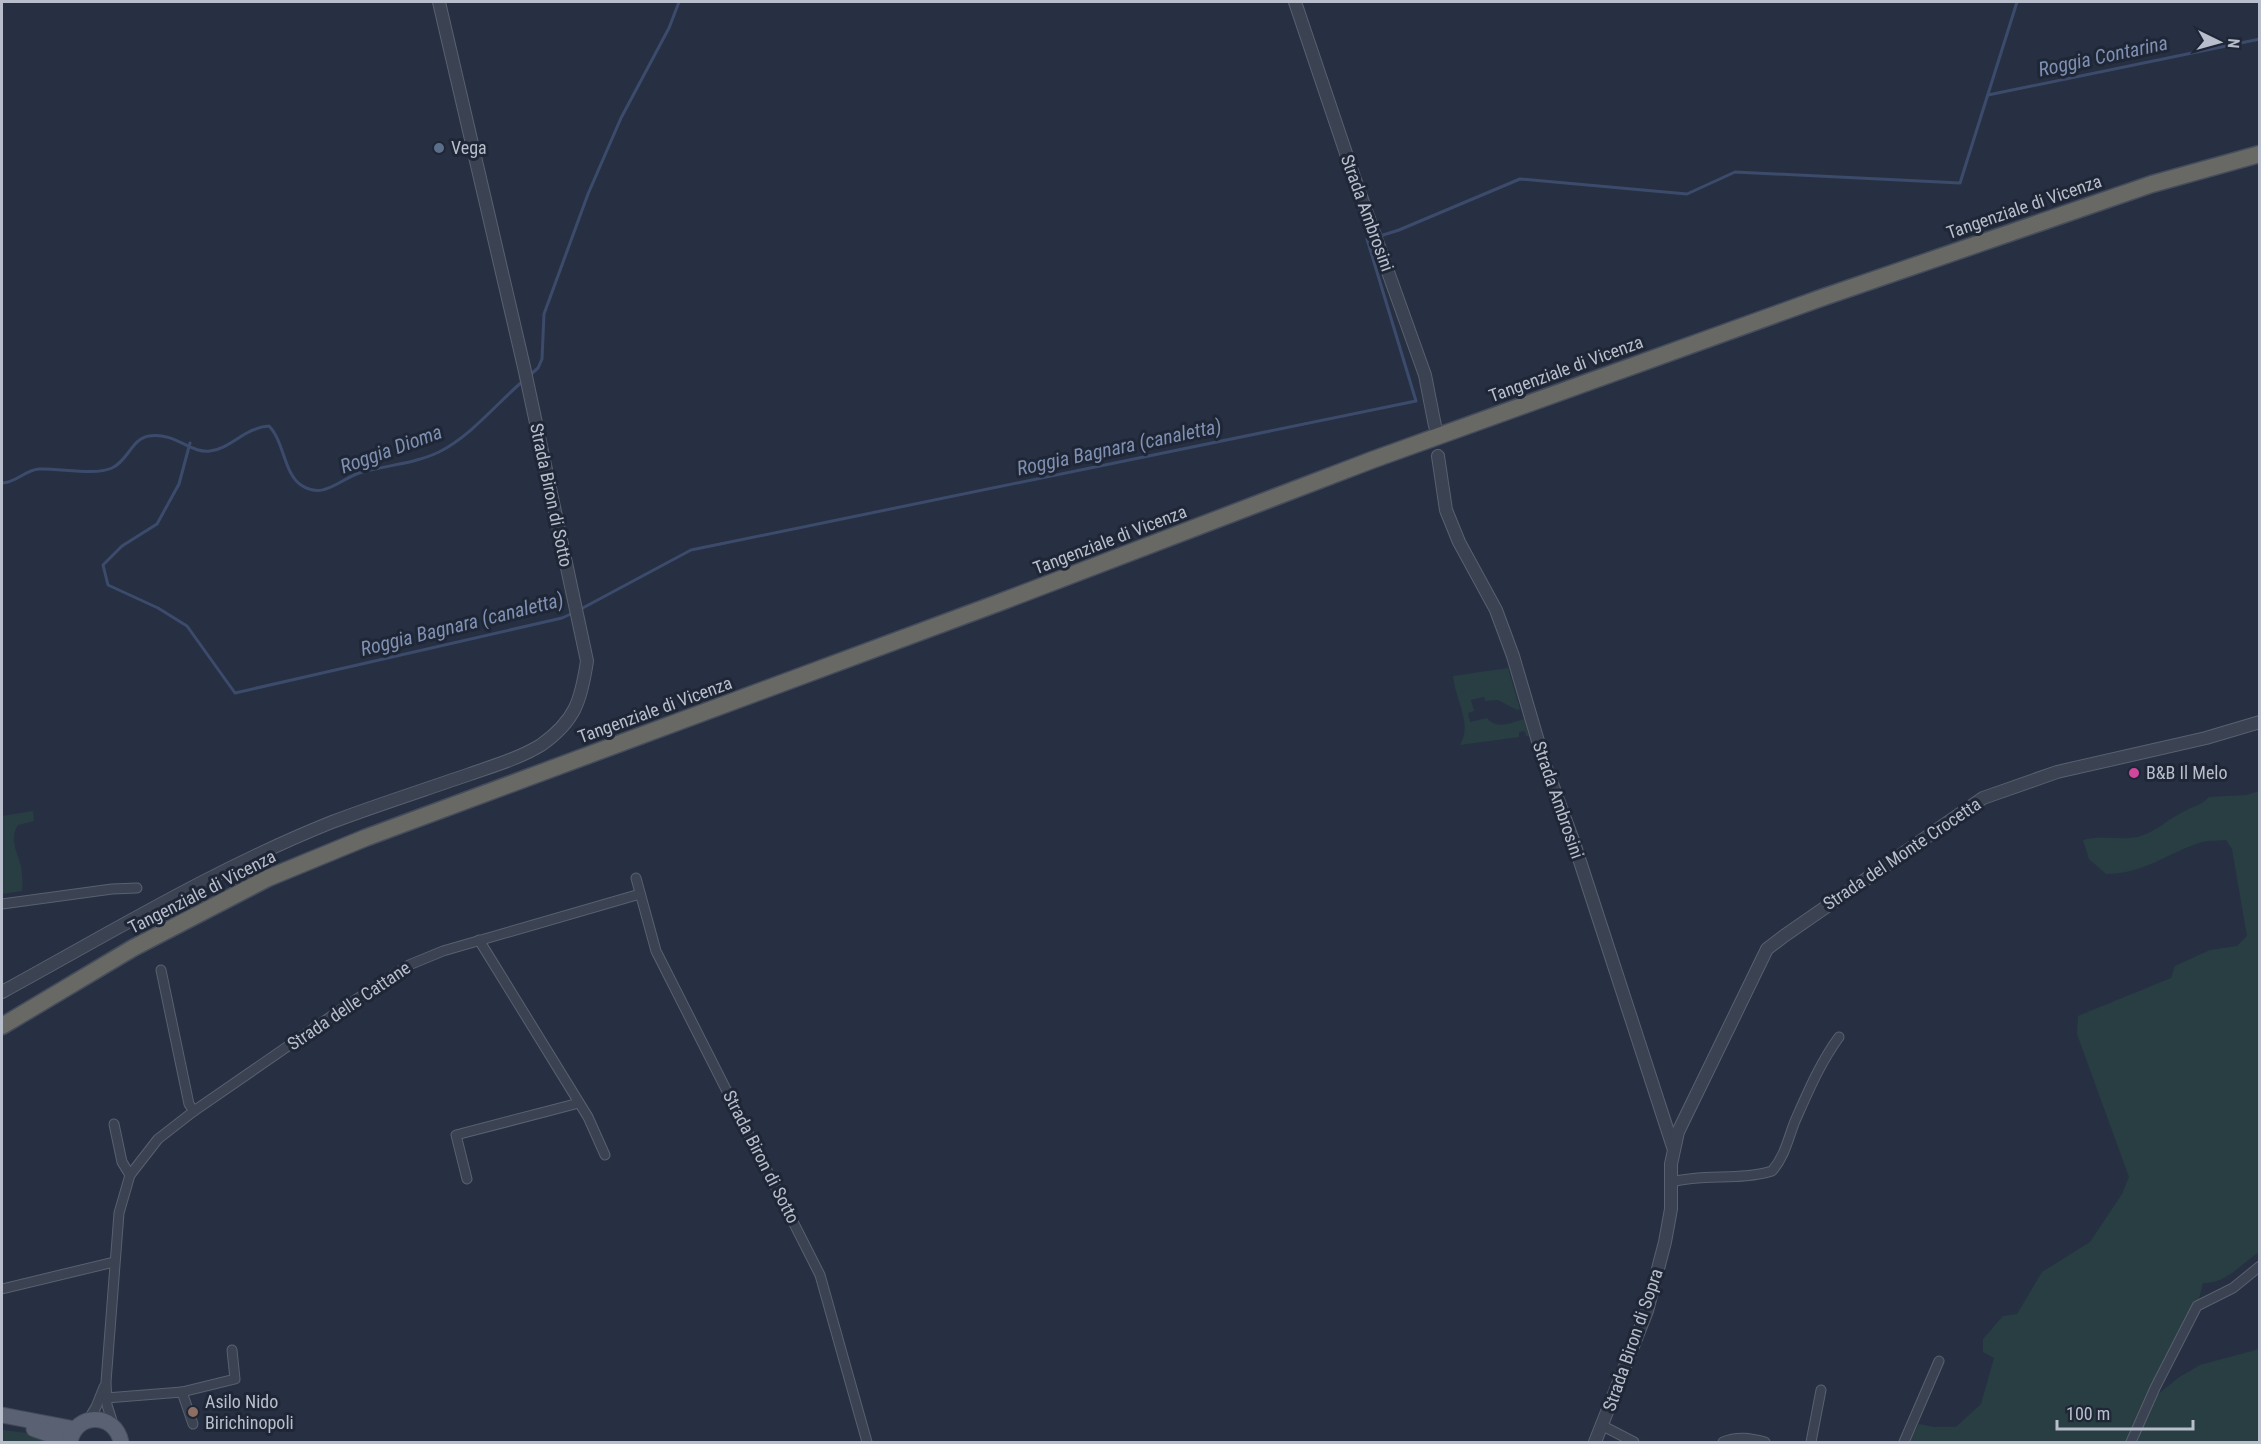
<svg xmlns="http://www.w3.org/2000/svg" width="2261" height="1444" viewBox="0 0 2261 1444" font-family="'Roboto Condensed',sans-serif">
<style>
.green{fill:#283e43}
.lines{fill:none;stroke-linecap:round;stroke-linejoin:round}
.stream{stroke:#3c4b6b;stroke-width:3}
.minor-casing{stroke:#59606f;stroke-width:11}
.tertiary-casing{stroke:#59606f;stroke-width:14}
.primary-casing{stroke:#444b5b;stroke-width:17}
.trunk-casing{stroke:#454d5c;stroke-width:19}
.minor{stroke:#3b4252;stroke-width:9}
.tertiary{stroke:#3b4252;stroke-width:12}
.primary{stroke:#596172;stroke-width:15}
.trunk{stroke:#686865;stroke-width:16}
.service-dot{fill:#5c6f8a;stroke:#1f2737;stroke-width:2}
.hotel-dot{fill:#d1479c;stroke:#1f2737;stroke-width:2}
.education-dot{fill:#8d6e63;stroke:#1f2737;stroke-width:2}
.labels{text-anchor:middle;stroke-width:6;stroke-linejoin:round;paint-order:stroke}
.poi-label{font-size:18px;fill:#b8becc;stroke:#1f2737;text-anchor:start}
.street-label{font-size:18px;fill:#b8becc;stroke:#1f2737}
.water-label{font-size:20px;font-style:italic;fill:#7f90b2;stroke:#1f2737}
</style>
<rect width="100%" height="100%" fill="#263042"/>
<g class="green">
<path d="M 1508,668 L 1520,709 L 1517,710 L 1498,700 L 1485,701 L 1484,697 L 1471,700 L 1474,711 L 1468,713 L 1470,722 L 1487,718 C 1496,730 1511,723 1524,719 L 1529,736 L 1526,736 L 1525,731 L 1519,732 L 1519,737 L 1460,745 C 1473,724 1455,699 1453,676 Z"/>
<path d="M 2259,791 L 2259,1252 C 2241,1264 2226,1284 2203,1283 L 2197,1306 L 2157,1395 L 2178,1378 L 2200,1365 L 2259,1349 L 2259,1442 L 1908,1442 L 1919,1424 L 1934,1427 L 1956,1427 L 1981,1404 L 1994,1358 L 1983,1352 L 1983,1339 L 2003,1316 L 2017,1314 L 2042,1272 L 2090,1242 L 2122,1194 L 2129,1177 L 2077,1034 L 2078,1016 L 2171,978 L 2175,966 L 2210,950 L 2237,946 L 2247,936 L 2232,849 L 2226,840 C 2218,841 2209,840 2202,842 C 2167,853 2144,874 2106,874 L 2089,859 L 2083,840 C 2099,836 2114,839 2130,838 C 2151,837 2167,819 2185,811 C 2196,805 2199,807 2209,797 L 2247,795 Z"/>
<path d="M 33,811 L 34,821 L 18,825 C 9,840 17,851 21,866 C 22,874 23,882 22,891 L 2,894 L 2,816 Z"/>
<polygon points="2,1430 27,1433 58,1442 2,1442"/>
</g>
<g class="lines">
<g class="stream">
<polyline points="1988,95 2260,39"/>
<polyline points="1380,236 1399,230 1520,179 1687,194 1735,172 1960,183 2017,2"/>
<polyline points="530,375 538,368 542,359 544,314 588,194 621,118 669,28 679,2"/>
<polyline points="190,443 179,484 157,524 122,546 103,565 108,585 158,608 187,626 235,693 562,618 573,613"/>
<path d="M 2,483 C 16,483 25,470 39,469 C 60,468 94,476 112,468 C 128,461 132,438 149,436 C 175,432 191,454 210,451 C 230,449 246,427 269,426 C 284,441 284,474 301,485 C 323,500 339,480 359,473 C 386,465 414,464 439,452 C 472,435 495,405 523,381"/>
<polyline points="579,610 691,550 1416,401 1367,239 1371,238"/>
</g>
<g class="minor-casing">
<g id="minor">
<polyline points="636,878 656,951 820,1275 867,1442"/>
<polyline points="2,904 112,889 137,888"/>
<polyline points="479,940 588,1117 605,1155"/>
<polyline points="161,970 189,1104 194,1111"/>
<polyline points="114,1124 122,1162 130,1175"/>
<polyline points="467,1179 456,1135 579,1103"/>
<path d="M 1671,1182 C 1705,1173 1739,1181 1772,1171 C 1785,1156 1788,1139 1795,1121 C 1808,1092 1820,1063 1839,1037"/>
<polyline points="2,1289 114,1262"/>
<polyline points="182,1392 193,1424"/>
<polyline points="106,1398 182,1392 235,1379 232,1350"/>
<polyline points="88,1420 96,1407 104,1387"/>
<polyline points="1603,1426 1634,1442"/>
<polyline points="114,1427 107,1405 106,1382 119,1213 130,1175 158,1139 194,1111 349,1004 409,965 443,951 640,894"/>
<path d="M 1723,1442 C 1737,1436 1750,1438 1765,1442"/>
<polyline points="1811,1442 1821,1390"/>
<polyline points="1904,1442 1939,1361"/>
<polyline points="2131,1442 2155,1388 2197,1306 2233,1288 2260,1266"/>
</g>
</g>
<g class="tertiary-casing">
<g id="tertiary">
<polyline points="1295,2 1354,177 1425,375 1435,426"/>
<polyline points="1438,456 1446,510 1459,542 1496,610 1513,656 1545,765 1574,843 1673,1147"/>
<path d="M 2,992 C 110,933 217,868 332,822 C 377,805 424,790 470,774 C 493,766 520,758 541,745 C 575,721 581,701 587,661 L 524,367 L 439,2"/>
<polyline points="1595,1442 1647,1311 1665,1242 1671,1209 1671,1164 1678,1132 1767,949 1784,936 1983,798 2057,772 2206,738 2260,722"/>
</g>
</g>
<g class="primary-casing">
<g id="primary">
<polyline points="2,1415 75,1429"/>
<polyline points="34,1429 54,1436 61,1442"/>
<path d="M 70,1442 C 75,1412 115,1412 121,1442"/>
</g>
</g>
<g class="trunk-casing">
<polyline id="trunk" points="2,1026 133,948 268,878 365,838 998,603 1372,460 1821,298 2152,184 2260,154"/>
</g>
<use href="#minor" class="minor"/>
<use href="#tertiary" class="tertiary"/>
<use href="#primary" class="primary"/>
<use href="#trunk" class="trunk"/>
</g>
<circle class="service-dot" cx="439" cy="148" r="6"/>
<circle class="hotel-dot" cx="2134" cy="773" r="6"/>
<circle class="education-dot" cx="193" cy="1412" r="6"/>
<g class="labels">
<g class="poi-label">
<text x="451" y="154">Vega</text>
<text x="2146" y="779">B&amp;B Il Melo</text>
<text x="205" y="1408">Asilo Nido<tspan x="205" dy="21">Birichinopoli</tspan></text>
</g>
<g class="street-label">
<text transform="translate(2024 207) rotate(-19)" y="6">Tangenziale di Vicenza</text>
<text transform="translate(1367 213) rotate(70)" y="6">Strada Ambrosini</text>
<text transform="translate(1566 369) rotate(-20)" y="6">Tangenziale di Vicenza</text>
<text transform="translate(551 495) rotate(78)" y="6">Strada Biron di Sotto</text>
<text transform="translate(1110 540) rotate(-21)" y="6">Tangenziale di Vicenza</text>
<text transform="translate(655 710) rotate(-20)" y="6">Tangenziale di Vicenza</text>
<text transform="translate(1558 800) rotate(71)" y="6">Strada Ambrosini</text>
<text transform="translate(1902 854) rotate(-34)" y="6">Strada del Monte Crocetta</text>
<text transform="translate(202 892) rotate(-27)" y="6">Tangenziale di Vicenza</text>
<text transform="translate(349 1006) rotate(-34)" y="6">Strada delle Cattane</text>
<text transform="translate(761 1157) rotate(63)" y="6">Strada Biron di Sotto</text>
<text transform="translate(1633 1340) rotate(-71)" y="6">Strada Biron di Sopra</text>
</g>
<g class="water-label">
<text transform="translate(2103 56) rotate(-12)" y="7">Roggia Contarina</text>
<text transform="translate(1119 447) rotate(-12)" y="7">Roggia Bagnara (canaletta)</text>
<text transform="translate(391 449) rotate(-20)" y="7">Roggia Dioma</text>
<text transform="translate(462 624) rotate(-14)" y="7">Roggia Bagnara (canaletta)</text>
</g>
</g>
<rect width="2261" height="1444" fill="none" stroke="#b8becc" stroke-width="6"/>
<g transform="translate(2219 42) rotate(95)" stroke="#1f2737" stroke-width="4.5" paint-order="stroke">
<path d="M0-4.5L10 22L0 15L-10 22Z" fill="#b8becc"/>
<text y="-9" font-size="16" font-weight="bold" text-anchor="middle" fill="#b8becc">N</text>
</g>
<path d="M2057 1420v9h136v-9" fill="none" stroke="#b8becc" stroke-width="3"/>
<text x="2066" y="1420" font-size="18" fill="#b8becc" stroke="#1f2737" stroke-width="4.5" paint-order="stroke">100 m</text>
</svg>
